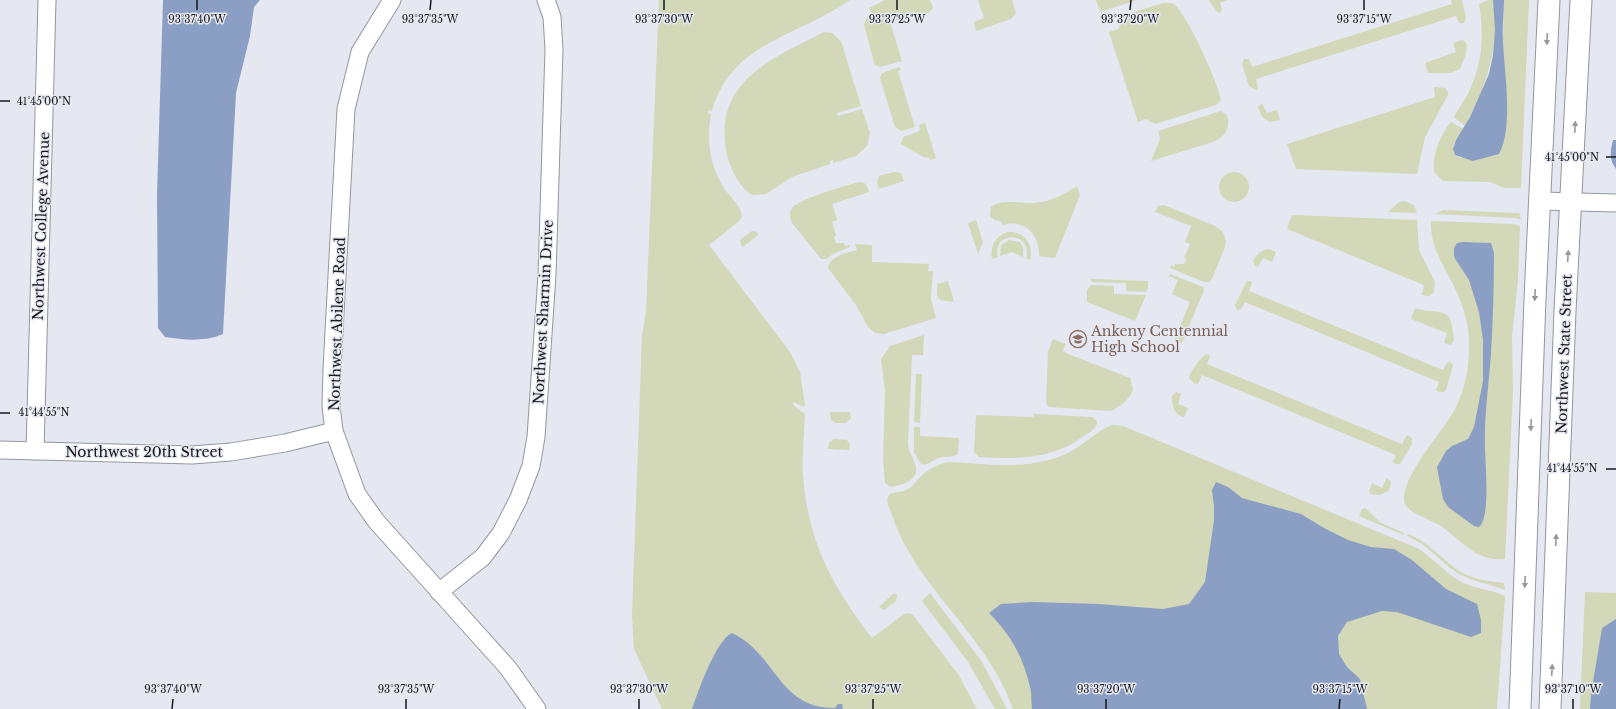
<svg xmlns="http://www.w3.org/2000/svg" width="1616" height="709" viewBox="0 0 1616 709" font-family="'Libre Baskerville',serif">
<style>
.green{fill:#d2d8b8}
.water{fill:#8a9fc3}
.lines{fill:none;stroke-linecap:round;stroke-linejoin:round}
.minor-casing{stroke:#93969e;stroke-width:19}
.major-casing{stroke:#93969e;stroke-width:23}
.minor{stroke:#fff;stroke-width:17}
.major{stroke:#fff;stroke-width:21}
.oneway{fill:#969798}
.ticks{fill:none;stroke:#16171a;stroke-width:1.5}
.labels{text-anchor:middle;stroke-width:3;stroke-linejoin:round;paint-order:stroke}
.street-label{font-size:14px;fill:#16171a;stroke:#e5e8f1}
.education-label{font-size:14px;fill:#785e54;stroke:#e5e8f1;text-anchor:start}
.ticks-label{font-size:10px;text-anchor:middle;fill:#16171a;stroke:#e5e8f1;stroke-width:3;stroke-linejoin:round;paint-order:stroke}
</style>
<rect width="100%" height="100%" fill="#e5e8f1"/>
<g class="green">
<path d="M 659,0 L 850,0 C 799,36 731,42 712,111 L 709,110 L 708,113 L 711,114 C 706,141 710,168 726,191 C 731,198 742,207 742,217 L 738,222 L 709,245 L 790,352 L 800,372 L 805,405 L 803,407 L 794,402 L 793,405 L 805,414 C 804,434 802,455 803,475 C 808,542 832,586 872,638 L 904,614 L 909,613 L 913,615 L 958,674 L 977,709 L 662,709 L 634,649 L 632,615 L 642,335 L 646,312 Z"/>
<polygon points="885,0 930,0 933,8 929,13 919,16 918,14 890,22 902,61 880,67 875,65 864,25 866,19 872,14 869,8"/>
<polygon points="978,0 1012,0 1016,13 1011,19 976,31 974,22 984,18"/>
<polygon points="1096,0 1137,0 1100,12"/>
<polygon points="1209,0 1228,0 1220,3 1222,10 1220,13 1216,11"/>
<polygon points="1451,0 1462,0 1466,18 1464,23 1459,23 1456,16 1256,79 1258,87 1256,90 1249,86 1242,64 1244,59 1249,59 1252,67 1452,4"/>
<path d="M 1489,0 L 1493,0 C 1501,45 1486,87 1465,126 L 1454,117 C 1459,107 1467,98 1471,87 C 1483,60 1484,33 1479,4 Z"/>
<path d="M 1504,0 L 1529,0 L 1521,188 L 1504,188 L 1490,182 L 1443,181 L 1434,172 C 1432,154 1440,136 1451,122 L 1464,129 C 1457,137 1451,144 1455,155 L 1461,158 L 1506,128 L 1503,39 Z"/>
<path d="M 1163,3 C 1168,3 1171,2 1175,5 C 1188,17 1218,82 1221,100 L 1216,105 L 1155,124 L 1146,119 L 1138,122 L 1109,32 L 1118,29 L 1125,15 Z"/>
<path d="M 824,32 L 832,33 L 841,41 L 861,106 L 837,113 L 838,116 L 862,109 L 870,133 L 867,146 L 856,156 L 833,163 L 833,160 L 830,161 L 830,164 L 792,177 L 766,194 L 752,195 C 739,187 730,168 727,154 C 712,81 772,59 824,32 Z"/>
<polygon points="1462,40 1465,41 1467,45 1465,56 1460,69 1450,73 1428,73 1425,63 1456,52 1453,43"/>
<polygon points="899,67 901,70 898,71 915,127 901,131 895,127 880,78 882,73"/>
<polygon points="1434,87 1445,88 1448,92 1448,95 1425,137 1417,174 1296,169 1287,144 1435,97"/>
<polygon points="1262,103 1267,113 1277,110 1280,120 1270,122 1262,117 1258,107"/>
<path d="M 1221,111 L 1227,115 C 1231,128 1225,137 1213,142 L 1151,161 L 1160,139 L 1158,131 Z"/>
<polygon points="925,123 936,158 930,160 929,157 925,158 901,144 903,137 920,131 919,125"/>
<polygon points="894,172 901,173 904,181 879,189 877,182 879,176"/>
<circle cx="1234" cy="187" r="15"/>
<path d="M 860,182 L 866,184 L 869,192 L 832,204 L 837,220 L 832,222 L 836,236 L 834,237 L 836,243 L 844,243 L 845,246 L 849,245 L 850,247 L 833,254 L 826,259 L 821,259 L 792,223 C 790,218 789,213 792,208 C 799,199 847,185 860,182 Z"/>
<path d="M 1077,186 L 1080,195 L 1055,258 L 1039,256 C 1040,235 1025,218 1002,225 L 1001,221 L 994,220 L 990,216 L 991,207 C 1003,198 1020,204 1034,203 C 1050,202 1064,195 1077,186 Z"/>
<polygon points="1404,201 1414,205 1417,213 1388,212 1399,202"/>
<polygon points="1164,205 1215,226 1223,232 1226,241 1225,247 1212,279 1209,282 1204,282 1170,268 1171,265 1174,267 1175,264 1184,264 1187,259 1184,258 1190,244 1185,242 1191,226 1155,212 1158,206"/>
<polygon points="1444,210 1517,213 1520,214 1521,220 1515,218 1435,214"/>
<polygon points="1292,215 1417,220 1419,250 1435,282 1434,292 1429,296 1422,295 1424,285 1287,229"/>
<polygon points="976,220 983,242 978,254 968,223"/>
<path d="M 1431,221 L 1514,224 L 1520,226 L 1518,279 L 1512,336 L 1513,393 L 1505,559 C 1478,562 1465,544 1445,529 C 1436,521 1409,514 1405,504 C 1396,482 1445,429 1455,409 C 1465,390 1469,369 1469,347 C 1470,326 1463,305 1454,286 C 1443,264 1430,247 1431,221 Z"/>
<polygon points="752,231 757,232 758,235 743,247 741,246 740,240"/>
<path d="M 1008,232 C 1024,231 1034,244 1030,260 L 1026,258 C 1033,231 991,230 998,257 L 992,259 C 990,247 995,236 1008,232 Z"/>
<polygon points="1009,240 1020,242 1023,247 1023,257 1012,252 1000,256 1001,245"/>
<path d="M 855,244 L 872,245 L 872,262 L 929,264 L 928,271 L 933,271 L 931,299 L 936,318 L 884,334 L 875,333 L 868,327 L 856,305 L 828,268 C 830,256 847,253 857,250 Z"/>
<path d="M 1269,249 L 1276,252 L 1272,262 L 1263,258 L 1258,267 L 1255,266 L 1253,261 C 1256,254 1261,250 1269,249 Z"/>
<polygon points="1170,274 1203,287 1204,290 1182,343 1174,341 1190,302 1172,294 1178,280 1169,276"/>
<polygon points="1091,279 1148,281 1148,288 1146,292 1126,291 1126,283 1091,282"/>
<polygon points="948,281 954,302 940,300 937,295 937,284"/>
<polygon points="1247,281 1252,282 1249,291 1443,370 1447,363 1450,362 1453,365 1446,390 1444,392 1439,392 1436,390 1439,382 1245,302 1241,309 1237,310 1235,305"/>
<polygon points="1091,285 1114,286 1114,294 1146,295 1135,321 1087,302 1087,290"/>
<path d="M 1415,308 C 1442,316 1452,303 1454,341 L 1451,345 L 1444,343 L 1447,333 L 1411,319 Z"/>
<path d="M 924,335 L 923,355 L 912,355 L 908,443 C 909,453 912,455 915,464 C 921,480 902,485 891,487 L 885,483 L 883,460 L 885,391 L 881,359 L 890,346 Z"/>
<path d="M 1053,339 L 1066,344 L 1063,351 L 1068,354 L 1130,378 L 1133,389 C 1130,399 1121,406 1111,411 L 1048,407 L 1046,402 L 1048,352 Z"/>
<path d="M 1207,354 L 1210,356 L 1207,364 L 1402,444 L 1407,435 L 1412,438 L 1412,444 L 1400,464 L 1395,464 L 1393,462 L 1396,455 L 1202,375 L 1198,384 L 1194,383 L 1189,378 C 1190,371 1201,357 1207,354 Z"/>
<polygon points="916,374 922,374 920,423 914,422"/>
<path d="M 1176,392 L 1181,394 L 1178,404 L 1188,408 L 1184,417 C 1175,416 1171,405 1172,396 Z"/>
<polygon points="830,412 850,412 851,418 846,423 836,423 831,420"/>
<path d="M 1034,414 L 1092,417 L 1096,420 L 1097,423 C 1095,429 1089,433 1084,436 C 1052,460 1016,459 979,457 L 974,452 L 976,415 L 1033,417 Z"/>
<path d="M 1112,425 L 1123,426 L 1417,548 C 1432,557 1443,571 1458,580 C 1473,589 1490,589 1505,596 L 1497,709 L 1013,709 C 1007,693 1000,678 990,663 C 958,612 909,571 891,512 C 889,508 886,502 888,497 C 890,491 898,493 903,491 C 913,488 915,482 921,476 C 929,469 938,464 948,462 C 988,464 1031,471 1068,453 C 1084,445 1096,431 1112,425 Z"/>
<path d="M 914,427 L 920,427 L 920,436 L 959,438 L 958,454 C 952,458 945,456 939,458 C 932,460 929,466 921,464 L 914,452 Z"/>
<polygon points="834,439 847,440 850,445 849,450 828,449 829,443"/>
<polygon points="1387,478 1391,482 1389,491 1379,495 1370,494 1369,491 1372,483 1382,488"/>
<polygon points="1365,508 1381,523 1404,533 1404,535 1359,516 1362,509"/>
<path d="M 1408,534 C 1428,542 1438,555 1455,568 C 1470,579 1486,581 1504,583 L 1505,590 C 1489,583 1471,582 1456,572 C 1437,559 1430,546 1407,536 Z"/>
<polygon points="1585,592 1616,593 1616,709 1580,709"/>
<polygon points="930,593 982,662 1007,709 995,709 968,662 922,601"/>
<polygon points="893,594 896,594 897,595 896,601 884,610 879,607"/>
</g>
<g class="water">
<path d="M 163,0 L 260,0 L 254,7 L 250,36 L 236,93 L 223,334 C 204,342 185,340 165,337 L 158,328 L 157,194 Z"/>
<path d="M 1493,0 L 1504,0 C 1504,13 1502,27 1503,40 C 1504,71 1514,128 1499,154 L 1473,161 L 1455,155 L 1453,149 L 1456,140 L 1470,117 L 1489,74 L 1493,55 L 1495,29 Z"/>
<path d="M 1613,140 L 1616,140 L 1616,169 C 1609,160 1610,151 1613,140 Z"/>
<path d="M 1463,242 L 1491,243 L 1494,253 C 1494,286 1493,320 1491,353 C 1489,384 1484,415 1485,447 C 1485,463 1491,517 1479,527 L 1474,526 L 1448,507 L 1443,499 L 1437,467 L 1446,451 L 1452,446 L 1468,439 L 1474,427 L 1483,381 L 1483,340 L 1479,312 L 1469,280 L 1454,257 L 1454,248 L 1457,243 Z"/>
<path d="M 1216,482 L 1228,487 L 1242,498 L 1301,514 L 1324,528 L 1348,540 L 1371,547 L 1394,549 L 1412,560 L 1446,589 L 1477,604 L 1481,620 L 1481,633 L 1471,637 L 1397,612 L 1382,611 L 1347,622 L 1338,636 L 1339,654 L 1347,667 L 1360,679 L 1367,709 L 1032,709 C 1031,702 1032,694 1030,687 C 1023,657 1011,635 989,613 L 1001,604 L 1032,602 L 1099,604 L 1163,609 L 1189,604 L 1205,582 L 1214,520 L 1214,506 L 1212,490 Z"/>
<polygon points="1616,619 1616,709 1590,709 1591,694 1602,628"/>
<path d="M 732,633 C 777,654 778,709 835,708 L 838,704 L 842,704 L 843,709 L 692,709 C 698,692 716,640 732,633 Z"/>
</g>
<g class="lines">
<g class="minor-casing">
<g id="minor">
<polyline points="392,0 360,52 346,109 332,369 331,406 334,431 357,494 376,521 508,668 537,709"/>
<polyline points="1540,201 1616,203"/>
<polyline points="0,450 192,455 231,452 285,443 334,431"/>
<polyline points="35,451 47,0"/>
<polyline points="439,592 483,557 501,533 518,500 531,466 536,437 547,275 554,49 552,17 546,0"/>
</g>
</g>
<g class="major-casing">
<g id="major">
<polyline points="1520,709 1535,299 1549,0"/>
<polyline points="1550,709 1565,311 1581,0"/>
</g>
</g>
<use href="#minor" class="minor"/>
<use href="#major" class="major"/>
</g>
<defs><path id="oneway-solid" d="M-6-.8H1V-3.2L6.5 0L1 3.2V.8H-6Z"/></defs>
<g class="oneway">
<use href="#oneway-solid" transform="translate(1547 39) rotate(93)"/>
<use href="#oneway-solid" transform="translate(1575 127) rotate(-87)"/>
<use href="#oneway-solid" transform="translate(1568 256) rotate(-87)"/>
<use href="#oneway-solid" transform="translate(1535 295) rotate(92)"/>
<use href="#oneway-solid" transform="translate(1531 425) rotate(92)"/>
<use href="#oneway-solid" transform="translate(1556 540) rotate(-87)"/>
<use href="#oneway-solid" transform="translate(1525 582) rotate(92)"/>
<use href="#oneway-solid" transform="translate(1552 670) rotate(-87)"/>
</g>
<path class="ticks" d="M 197,10 L 197,0M 430,10 L 431,0M 664,10 L 664,0M 897,10 L 897,0M 1130,10 L 1131,0M 1364,10 L 1364,0M 0,101 L 10,101M 1606,157 L 1616,157M 0,413 L 10,413M 1606,469 L 1616,469M 172,709 L 173,699M 406,709 L 406,699M 639,709 L 639,699M 873,709 L 873,699M 1106,709 L 1106,699M 1339,709 L 1340,699M 1573,709 L 1573,699"/>
<defs>
<g id="school-ring" transform="scale(0.9)"><circle r="9.5" fill="#e5e8f1" stroke="#8d6e63" stroke-width="1.5"/><path d="M0-5L7-2L0 1L-7-2ZM-4 1L0 2.5L4 1V4Q0 6-4 4Z" fill="#8d6e63"/></g>
</defs>
<g fill-rule="evenodd">
<use href="#school-ring" x="1078" y="339"/>
</g>
<g class="labels">
<g class="street-label">
<text transform="translate(41 226) rotate(-88)" y="5">Northwest College Avenue</text>
<text transform="translate(543 312) rotate(-87)" y="5">Northwest Sharmin Drive</text>
<text transform="translate(337 324) rotate(-88)" y="5">Northwest Abilene Road</text>
<text transform="translate(1564 354) rotate(-88)" y="5">Northwest State Street</text>
<text x="144" y="457">Northwest 20th Street</text>
</g>
<g class="education-label">
<text x="1091" y="336">Ankeny Centennial<tspan x="1091" dy="16">High School</tspan></text>
</g>
</g>
<g class="ticks-label">
<text x="197" y="23">93°37'40"W</text>
<text x="430" y="23">93°37'35"W</text>
<text x="664" y="23">93°37'30"W</text>
<text x="897" y="23">93°37'25"W</text>
<text x="1130" y="23">93°37'20"W</text>
<text x="1364" y="23">93°37'15"W</text>
<text x="44" y="105">41°45'00"N</text>
<text x="1572" y="161">41°45'00"N</text>
<text x="44" y="416">41°44'55"N</text>
<text x="1572" y="472">41°44'55"N</text>
<text x="173" y="693">93°37'40"W</text>
<text x="406" y="693">93°37'35"W</text>
<text x="639" y="693">93°37'30"W</text>
<text x="873" y="693">93°37'25"W</text>
<text x="1106" y="693">93°37'20"W</text>
<text x="1340" y="693">93°37'15"W</text>
<text x="1573" y="693">93°37'10"W</text>
</g>
</svg>
